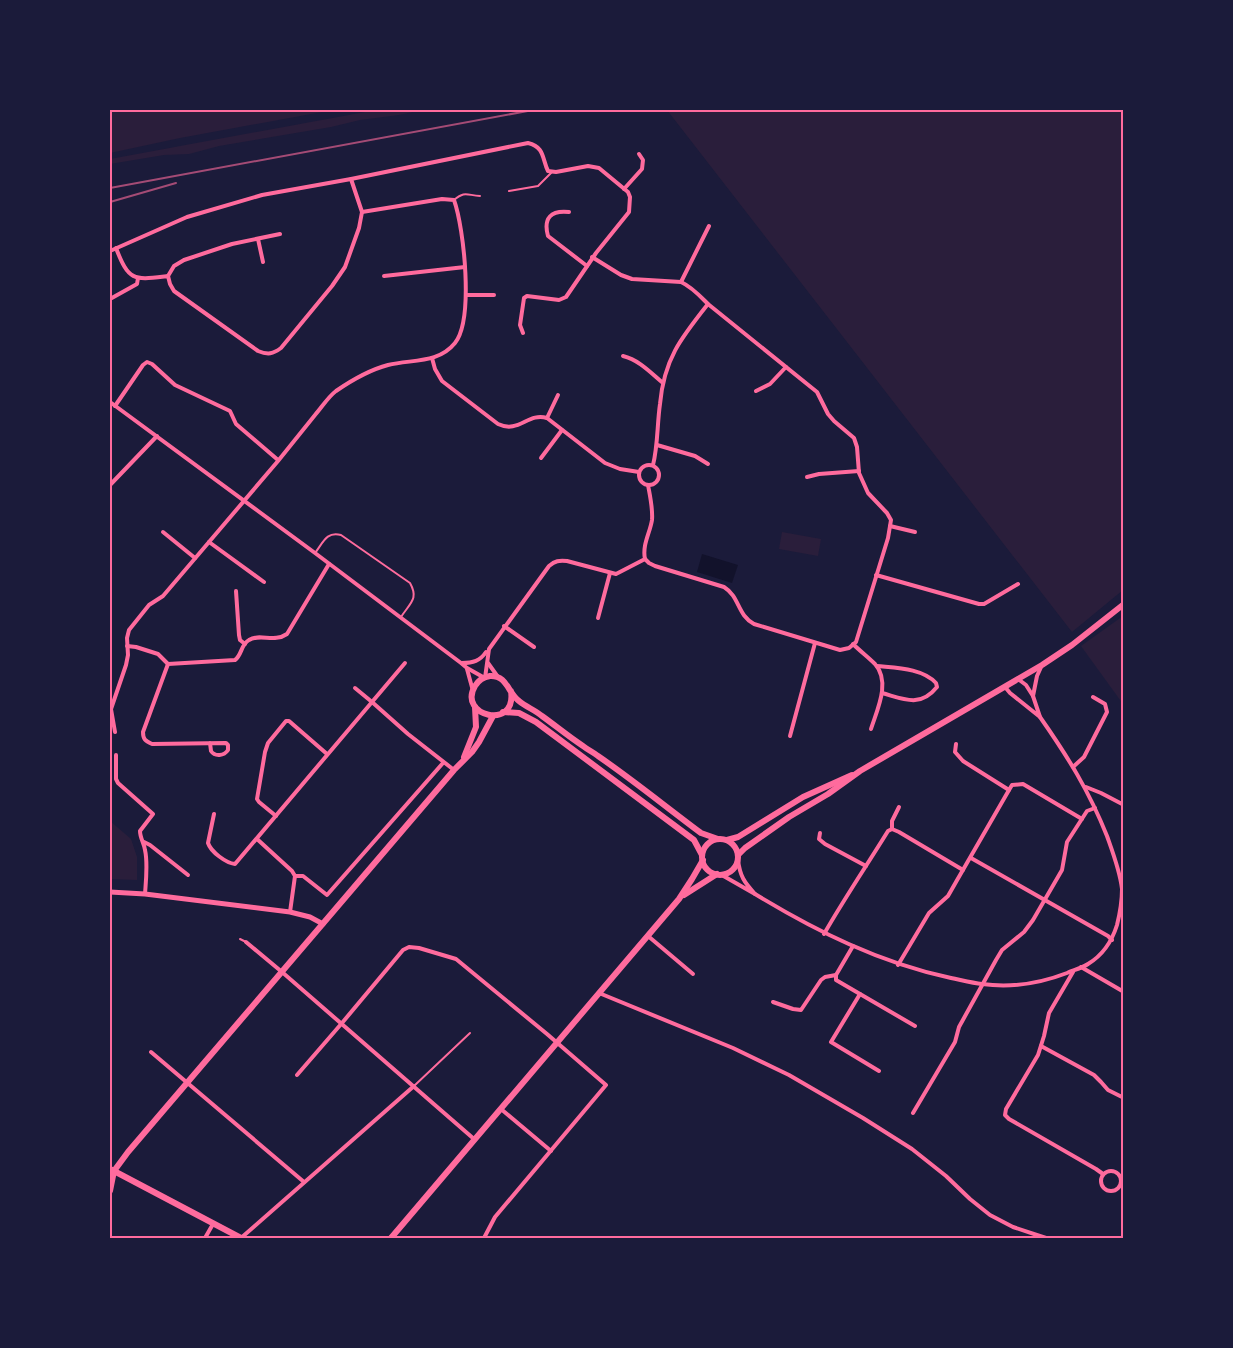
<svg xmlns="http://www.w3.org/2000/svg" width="1233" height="1348" viewBox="0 0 1233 1348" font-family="Figtree,sans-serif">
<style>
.green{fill:#2a1e3b}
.water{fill:#12122b}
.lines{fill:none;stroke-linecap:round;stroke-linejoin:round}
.service{stroke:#ff6b9d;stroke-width:2}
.minor{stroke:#ff6b9d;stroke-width:4}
.tertiary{stroke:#ff6b9d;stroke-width:5}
.secondary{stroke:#ff6b9d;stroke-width:6}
.primary{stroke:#ff6b9d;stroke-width:6}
.rail{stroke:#a44b75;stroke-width:2}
.neatline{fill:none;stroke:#ff6b9d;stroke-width:2}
</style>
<rect width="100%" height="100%" fill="#1b1b3a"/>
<g class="green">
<polygon points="110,110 333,110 180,138 110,153"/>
<polygon points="376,110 422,110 399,115 360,120 331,127 219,146 189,154 164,155 110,164 110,159"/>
<polygon points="667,110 1123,110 1123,590 1072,632"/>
<polygon points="782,532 821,539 818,556 779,549"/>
<polygon points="1123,616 1123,704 1081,646"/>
<polygon points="110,821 131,839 137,857 137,880 110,879"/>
</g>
<polygon class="water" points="702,554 738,565 732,583 697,572"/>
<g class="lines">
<g class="service">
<polyline points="509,191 538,186 552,172"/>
<path d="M 454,200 C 465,191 466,195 480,196"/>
<path d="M 315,553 C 323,543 326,531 341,535 L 410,583 C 419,599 410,603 401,617"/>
<polyline points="240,939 246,942"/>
<polyline points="414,1086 470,1033"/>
</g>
<g class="minor">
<polyline points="624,189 642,169 643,160 639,154"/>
<path d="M 569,212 C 551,210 543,218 548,236 L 587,266"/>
<polyline points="258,239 263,262"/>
<path d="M 116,248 C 129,282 134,280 168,276 L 170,284 L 174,291 L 258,351 C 268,355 273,354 281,348 L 332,286 L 345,267 L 359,228 L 362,212 L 351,179"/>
<path d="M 110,251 L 187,217 L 262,195 L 351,179 L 528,143 C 545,147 542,159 548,171 L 556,172 L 588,166 L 599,168 L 628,192 L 630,197 L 629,212 L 596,253 L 566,297 L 559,300 L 527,296 L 524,298 L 520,325 L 523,333"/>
<path d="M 592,257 L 621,275 L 632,279 L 681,282 C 692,287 700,296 708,304 L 817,392 L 828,414 L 834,421 L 854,438 L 857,447 L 859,473 L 868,493 L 887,513 L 891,520 L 888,538 L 856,642 L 849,648 L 840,650 L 754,624 C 737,615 740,597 724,587 L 655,566 L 649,563 L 645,559"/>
<polyline points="168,276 174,266 184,260 232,244 280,234"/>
<polyline points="384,276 465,267"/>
<polyline points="681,282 709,226"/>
<polyline points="467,295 494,295"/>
<polyline points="110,299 137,284 138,278"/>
<path d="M 623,356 C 639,360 650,372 663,383"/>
<path d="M 432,358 L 435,369 L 442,381 L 498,424 C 519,434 528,412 547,418 L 605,463 L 620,469 L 639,472"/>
<polyline points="756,391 770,384 786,367"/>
<polyline points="110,402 315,553 461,663 467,668 483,677"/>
<polyline points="115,406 143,365 147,362 152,364 175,385 230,411 236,424 278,460"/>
<polyline points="547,418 558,395"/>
<polyline points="657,445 695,456 708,464"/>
<polyline points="541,458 562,430"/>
<circle cx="649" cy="475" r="10"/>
<path d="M 653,465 C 658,445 657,425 660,404 C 664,359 681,338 708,304"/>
<polyline points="807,477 819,474 859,471"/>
<polyline points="110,485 157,436"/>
<polyline points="890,526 915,532"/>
<polyline points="163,532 195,558"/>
<polyline points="209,542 264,582"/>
<polyline points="876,575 979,604 984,604 1018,584"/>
<polyline points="236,591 239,635 240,640 245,644"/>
<polyline points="598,618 610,573"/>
<polyline points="504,626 534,647"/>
<path d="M 853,644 C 860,651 868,657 875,664 C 891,682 877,710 871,729"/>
<polyline points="127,646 136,647 158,654 168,664"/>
<path d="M 462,663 C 473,663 480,661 486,652"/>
<polyline points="488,663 498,677"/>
<path d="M 877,666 C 896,668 922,668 936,683 L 937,687 C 920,708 904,699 882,693"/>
<polyline points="467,669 473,691"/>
<path d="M 485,678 L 489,649 L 549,566 C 555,561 559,560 567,561 L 616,574 L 645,559 C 642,545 650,533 652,520 C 653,509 650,496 648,485"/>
<polyline points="1018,679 1026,685 1033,696"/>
<polyline points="1005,687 1010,693 1040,717 1033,696 1037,676 1042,665"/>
<polyline points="355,688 372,702 405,663"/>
<path d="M 115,732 L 111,709 L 126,665 L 128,655 L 127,638 L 129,630 L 149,605 L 163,596 C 201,551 240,506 278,461 C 290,446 303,430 315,415 C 322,407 328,397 336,391 C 352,380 369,370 388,365 C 412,359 438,364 455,343 C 474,319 464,228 454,200 L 442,199 L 362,212"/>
<polyline points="790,736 815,643"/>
<path d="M 210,743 L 211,751 C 215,757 224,756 228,750 L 228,745 L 226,743 L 152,744 C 145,741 143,739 143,732 L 168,664 L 235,660 C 242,655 241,644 249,640 C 260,633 274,643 287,634 L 329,564"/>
<polyline points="956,744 955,752 963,761 1009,790 1012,785 1023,784 1082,819"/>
<path d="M 116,755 L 116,779 L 118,783 L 153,814 L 140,831 C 140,838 144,843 145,850 C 148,863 146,880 145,894"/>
<polyline points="1073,767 1084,757 1107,712 1105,704 1093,697"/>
<polyline points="1086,787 1101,793 1124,805"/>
<path d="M 214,814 L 208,843 C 211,852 226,863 235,864 L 372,702 L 408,734 L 454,770"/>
<polyline points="276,816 259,802 257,799 265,752 268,743 286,721 289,721 327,754"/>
<polyline points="892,829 892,821 899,807"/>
<polyline points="820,833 819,839 825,844 866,866"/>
<polyline points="257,839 292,871 295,876 290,912"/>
<polyline points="144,842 150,845 188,875"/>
<polyline points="971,858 1108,936 1112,940"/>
<path d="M 720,874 L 755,894 C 744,882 740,876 738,860"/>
<polyline points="295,876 303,876 327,895 443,763"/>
<path d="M 755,894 C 816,931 880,963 951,978 C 961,980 972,983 982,984 C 1011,988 1041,983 1067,973 C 1074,970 1082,968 1088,964 C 1103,955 1112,941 1117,925 C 1120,913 1122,901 1122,889 C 1120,871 1113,853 1107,836 C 1089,791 1068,757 1040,717"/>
<path d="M 824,934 C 844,899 867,865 888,831 L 892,829 L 899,832 L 963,870"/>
<polyline points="648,936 693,974"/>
<polyline points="246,942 282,972 474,1139"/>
<polyline points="853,946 836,975 836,980 860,994 831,1042 879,1071"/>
<polyline points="898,965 929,913 948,896 956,882 1009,790"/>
<polyline points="1081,967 1124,992"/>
<polyline points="1073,972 1049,1013 1044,1036 1038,1055 1006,1109 1005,1115 1009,1119 1096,1169 1103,1174"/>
<polyline points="599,993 733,1048 789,1075 863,1118 912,1149 946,1176 970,1199 990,1215 1013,1227 1046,1238"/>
<polyline points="860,994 915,1026"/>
<polyline points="773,1002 793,1009 801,1010 821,980 825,977 836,975"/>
<polyline points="1041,1046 1094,1075 1101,1082 1108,1090 1124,1098"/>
<polyline points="151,1052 304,1182"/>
<polyline points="297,1075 342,1023 403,950 409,947 419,948 456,959 547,1034 606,1085 495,1217 484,1238"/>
<polyline points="501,1109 551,1151"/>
<polyline points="913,1113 955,1042 959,1027 996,960 1002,950 1024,932 1033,920 1062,870 1067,842 1087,811 1095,808"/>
<circle cx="1111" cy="1181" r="10"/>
<polyline points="205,1238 213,1224"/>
<polyline points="241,1238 414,1086"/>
</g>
<polyline class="tertiary" points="110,892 145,894 290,912 310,917 323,924"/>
<g class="secondary">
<path d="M 511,691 C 517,731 457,716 475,686 C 478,681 484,677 490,676 C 507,675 508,693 519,701 C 526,707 535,710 542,716 C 556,726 569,737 583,746 C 588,750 593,752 598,756 C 633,780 666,807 701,833 L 718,839"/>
<polyline points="503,712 519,713 536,722 694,840 702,855"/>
<polyline points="464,757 476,727 475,707"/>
<circle cx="720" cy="857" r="18"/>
<polyline points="727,840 738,837 803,797 852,775"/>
<polyline points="738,855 745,848 789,817 828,794 860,771 1042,665 1072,645 1124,604"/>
<polyline points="684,895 717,874"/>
<polyline points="241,1238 114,1171 128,1152 454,770 472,752 479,742 493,716"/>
<polyline points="391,1238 679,899 692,879 703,860"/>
</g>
<polyline class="primary" points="110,1169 114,1171 110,1191"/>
<g class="rail">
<polyline points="110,188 533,110"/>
<polyline points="110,202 176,183"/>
</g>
</g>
<rect width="1233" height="1348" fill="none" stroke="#1b1b3a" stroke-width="222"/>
<rect x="111" y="111" width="1011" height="1126" class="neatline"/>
</svg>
